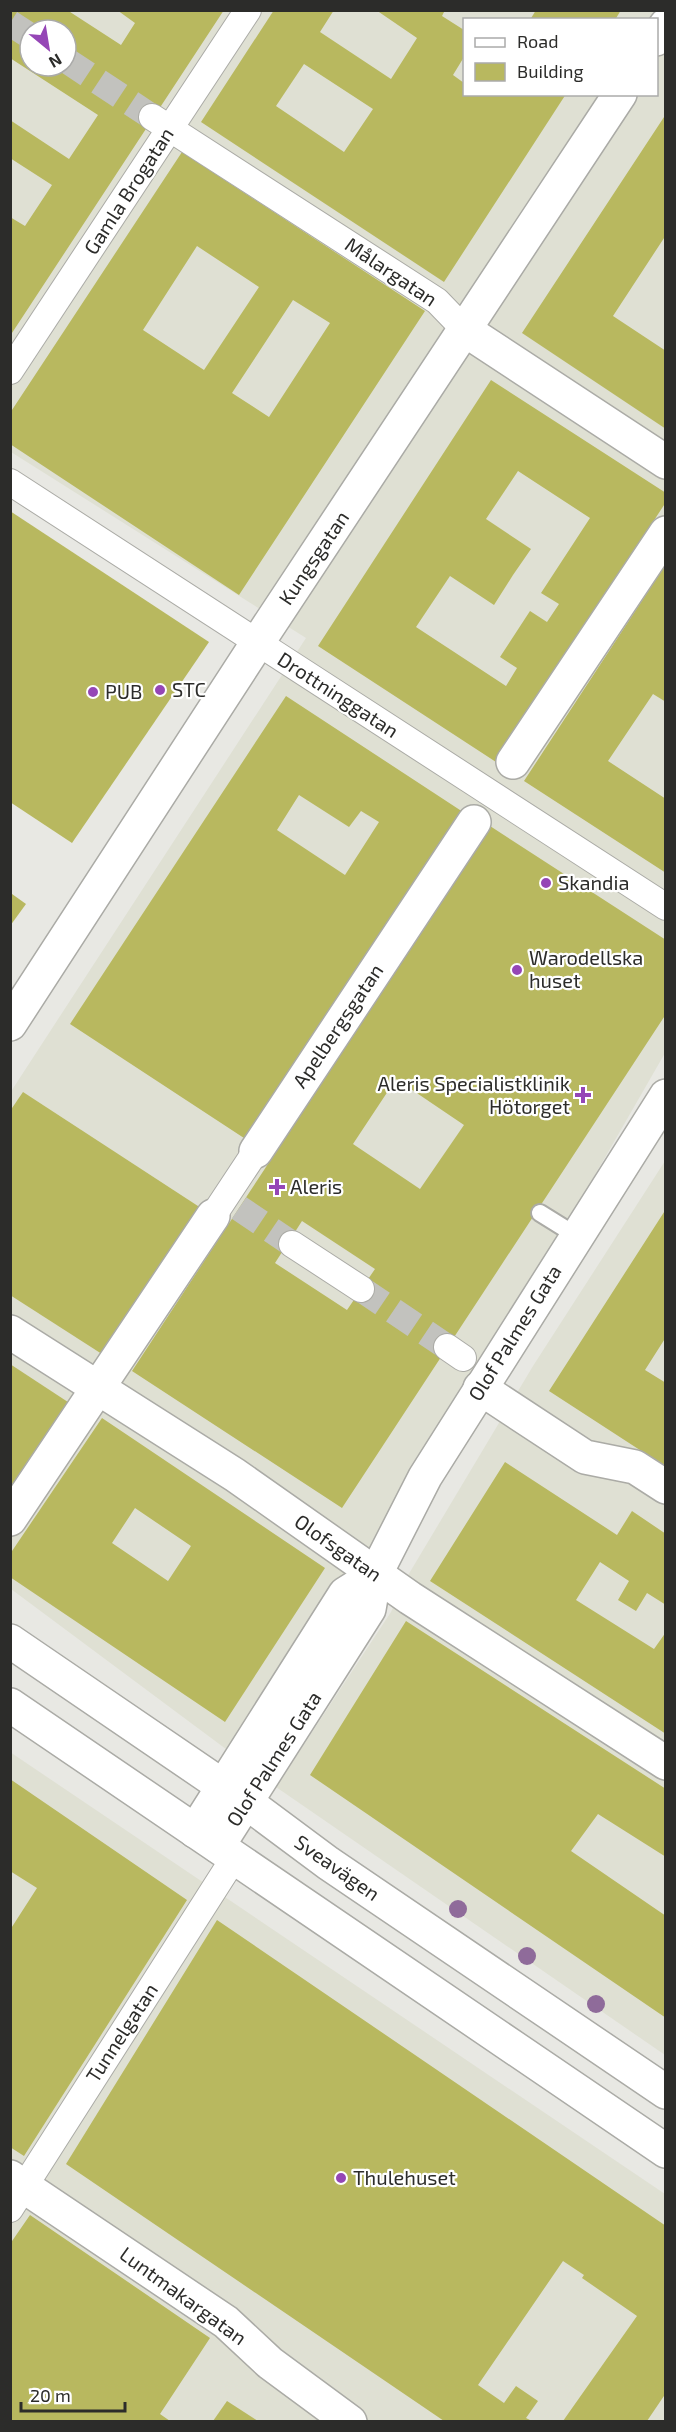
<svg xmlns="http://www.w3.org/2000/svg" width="676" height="2432" viewBox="0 0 676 2432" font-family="'Exo 2',sans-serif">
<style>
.built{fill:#dfe0d3;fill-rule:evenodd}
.building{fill:#b8b85f;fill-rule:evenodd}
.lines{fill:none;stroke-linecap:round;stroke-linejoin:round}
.pedestrian-tunnel{stroke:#c2c2be;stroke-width:26;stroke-dasharray:26 13;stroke-linecap:butt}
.service-casing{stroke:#ababa6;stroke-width:20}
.pedestrian-casing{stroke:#ababa6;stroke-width:28}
.minor-casing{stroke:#ababa6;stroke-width:36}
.tertiary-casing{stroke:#ababa6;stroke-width:36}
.secondary-casing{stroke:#ababa6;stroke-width:36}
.service{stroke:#fff;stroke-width:16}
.pedestrian{stroke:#fff;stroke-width:26}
.minor{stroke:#fff;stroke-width:33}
.tertiary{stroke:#fff;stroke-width:33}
.secondary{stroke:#fff;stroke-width:33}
.tree{fill:#8f6b9a}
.poi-dot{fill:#9546b6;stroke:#fff;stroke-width:2}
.labels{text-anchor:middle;stroke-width:4.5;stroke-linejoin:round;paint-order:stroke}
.street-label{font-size:20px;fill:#2c2c2a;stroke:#fff}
.poi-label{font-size:20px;fill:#2c2c2a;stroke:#fff;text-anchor:start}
</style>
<rect width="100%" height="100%" fill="#e8e8e3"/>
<g class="built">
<path d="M 11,11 L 665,11 L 665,1053 L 422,1476 L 238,1758 L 11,1589 L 10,1093 L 306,638 L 11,452 ZM 464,20 L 656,20 L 656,94 L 464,94 ZM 30,30 L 66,30 L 66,66 L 30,66 Z"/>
<polygon points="665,1161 665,2055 276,1787 391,1612 407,1577 533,1366"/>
<polygon points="10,1752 665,2194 665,2421 11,2421"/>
</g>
<g class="building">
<path d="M 10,10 L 67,10 L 121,45 L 135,23 L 117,10 L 224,10 L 10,336 L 10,217 L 25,226 L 52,185 L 10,158 L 10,120 L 69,159 L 98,115 L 10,58 ZM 30,30 L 66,30 L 66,66 L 30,66 Z"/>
<path d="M 274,10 L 334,10 L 320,32 L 391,79 L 417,38 L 376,10 L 445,10 L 442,16 L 464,30 L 464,57 L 453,75 L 464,83 L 464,94 L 566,94 L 444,282 L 201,122 ZM 304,64 L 373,109 L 344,152 L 276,106 Z"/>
<polygon points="536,10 621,10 615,20 530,20"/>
<polygon points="666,114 666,235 613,316 666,351 666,429 522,333"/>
<path d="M 182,152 L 425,311 L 239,595 L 10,444 L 10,413 ZM 197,246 L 259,287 L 204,370 L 143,330 ZM 293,300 L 330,323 L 269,417 L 232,393 Z"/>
<path d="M 491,380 L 666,493 L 666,502 L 496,762 L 318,646 ZM 518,471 L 590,518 L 541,593 L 559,604 L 547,622 L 530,611 L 500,657 L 517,668 L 506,686 L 416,627 L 450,576 L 494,605 L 513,575 L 531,549 L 486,519 Z"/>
<polygon points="10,511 209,642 72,843 10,802"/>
<polygon points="666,564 666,702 653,694 608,761 666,799 666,873 524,781"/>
<path d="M 286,696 L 463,812 L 247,1140 L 70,1024 ZM 299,795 L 349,827 L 361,811 L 379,822 L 345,875 L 277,830 Z"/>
<path d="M 490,826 L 666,940 L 666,1014 L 342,1508 L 132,1371 ZM 396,1079 L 464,1125 L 420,1189 L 353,1144 ZM 302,1221 L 375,1269 L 347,1310 L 275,1263 Z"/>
<polygon points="12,894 26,904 10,926 10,896"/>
<polygon points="23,1092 201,1208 105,1356 10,1295 10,1111"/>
<polygon points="666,1209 666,1337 645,1370 666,1383 666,1467 549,1391"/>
<polygon points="10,1364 74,1406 10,1503"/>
<path d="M 102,1418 L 325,1568 L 225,1722 L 10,1577 L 10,1554 ZM 135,1508 L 191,1546 L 168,1581 L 112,1543 Z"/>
<polygon points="505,1462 617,1535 632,1511 666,1534 666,1605 647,1593 636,1611 618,1600 629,1581 600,1562 576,1600 654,1649 666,1632 666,1734 430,1581"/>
<polygon points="406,1621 666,1789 666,1857 598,1814 571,1851 666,1916 666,2018 310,1775"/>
<polygon points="10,1779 187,1900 24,2156 10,2147 10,1930 37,1888 10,1871"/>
<polygon points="217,1920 666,2226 666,2393 647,2421 563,2421 637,2316 582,2278 584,2275 563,2261 478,2385 504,2403 516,2386 538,2401 526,2418 532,2421 444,2421 66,2164"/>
<polygon points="30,2215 210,2338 160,2414 170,2421 10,2421 10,2244"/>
<polygon points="227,2401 258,2421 213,2421"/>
</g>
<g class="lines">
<g class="pedestrian-tunnel">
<polyline points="10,23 30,36"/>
<polyline points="66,60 152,117"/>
<polyline points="239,1208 292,1244"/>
<polyline points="361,1289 447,1347"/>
</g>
<g class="service-casing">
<polyline id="service" points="540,1213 577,1236"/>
</g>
<g class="pedestrian-casing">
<g id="pedestrian">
<polyline points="152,117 437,301 465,330"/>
<polyline points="10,371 248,10"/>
<polyline points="10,482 666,907"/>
<polyline points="213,1216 256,1151"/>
<polyline points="292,1244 361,1289"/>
<polyline points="447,1347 463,1358"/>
<polyline points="10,2209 234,1858"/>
</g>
</g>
<g class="minor-casing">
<g id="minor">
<polyline points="656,39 666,25"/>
<polyline points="465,330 666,462"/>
<polyline points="513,762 666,533"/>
<polyline points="10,1024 258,642 620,94"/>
<polyline points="256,1151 474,822"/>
<polyline points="10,1332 235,1475 410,1598 666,1763"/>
<polyline points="480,1388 585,1457 635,1467 666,1487"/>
<polyline points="10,1519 213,1216"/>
<polyline points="10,2177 226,2322 270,2363 350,2422"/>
</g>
</g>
<g class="tertiary-casing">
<g id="tertiary">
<polyline points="195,1831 345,1594 375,1575"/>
<polyline points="218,1846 369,1609 375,1575 425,1477 666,1096"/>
</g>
</g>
<g class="secondary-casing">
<g id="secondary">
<polyline points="10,1641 246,1802 328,1863 666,2092"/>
<polyline points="10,1705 666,2151"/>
</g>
</g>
<use href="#service" class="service"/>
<use href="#pedestrian" class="pedestrian"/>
<use href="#minor" class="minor"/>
<use href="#tertiary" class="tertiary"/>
<use href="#secondary" class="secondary"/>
</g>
<g class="tree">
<circle cx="458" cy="1909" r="9"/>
<circle cx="527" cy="1956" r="9"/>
<circle cx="596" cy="2004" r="9"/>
</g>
<g class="poi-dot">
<circle cx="160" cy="690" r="6"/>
<circle cx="93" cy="692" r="6"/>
<circle cx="546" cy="883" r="6"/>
<circle cx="517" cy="970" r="6"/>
<path d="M580 1086h6v6h6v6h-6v6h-6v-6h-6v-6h6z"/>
<path d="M274 1178h6v6h6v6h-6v6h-6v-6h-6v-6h6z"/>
<circle cx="341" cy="2178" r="6"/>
</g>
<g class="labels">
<g class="street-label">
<text transform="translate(129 191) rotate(-57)" y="7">Gamla Brogatan</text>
<text transform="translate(391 272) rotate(34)" y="7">Målargatan</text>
<text transform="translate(314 558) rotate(-56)" y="7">Kungsgatan</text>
<text transform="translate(338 695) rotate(33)" y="7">Drottninggatan</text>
<text transform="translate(338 1026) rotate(-56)" y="7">Apelbergsgatan</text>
<text transform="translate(515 1333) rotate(-58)" y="7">Olof Palmes Gata</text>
<text transform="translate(338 1548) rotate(35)" y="7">Olofsgatan</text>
<text transform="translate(274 1759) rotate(-57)" y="7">Olof Palmes Gata</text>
<text transform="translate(337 1868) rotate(35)" y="7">Sveavägen</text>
<text transform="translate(122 2033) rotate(-57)" y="7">Tunnelgatan</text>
<text transform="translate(183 2296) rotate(36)" y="7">Luntmakargatan</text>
</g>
<g class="poi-label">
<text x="172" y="697">STC</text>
<text x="105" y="699">PUB</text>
<text x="558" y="890">Skandia</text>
<text x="529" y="965">Warodellska<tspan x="529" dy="23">huset</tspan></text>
<text x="570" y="1091" text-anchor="end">Aleris Specialistklinik<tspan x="570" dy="23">Hötorget</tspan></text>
<text x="290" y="1194">Aleris</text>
<text x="353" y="2185">Thulehuset</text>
</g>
</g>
<rect width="676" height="2432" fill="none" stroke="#2c2c2a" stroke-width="24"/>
<rect x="463" y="18" width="195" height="78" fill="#ffffff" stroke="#ababaa" stroke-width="1.5"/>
<rect x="475" y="38" width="30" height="9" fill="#ffffff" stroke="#ababaa" stroke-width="1.5"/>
<text x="517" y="48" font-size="18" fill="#2c2c2a">Road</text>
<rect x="475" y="63" width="30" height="18" fill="#b8b85f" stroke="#ababaa" stroke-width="1.5"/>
<text x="517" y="78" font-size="18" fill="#2c2c2a">Building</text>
<g transform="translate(48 48) rotate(150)"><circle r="28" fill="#ffffff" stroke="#ababaa" stroke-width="1.5"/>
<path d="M0-4.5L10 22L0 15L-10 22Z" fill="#9546b6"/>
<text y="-9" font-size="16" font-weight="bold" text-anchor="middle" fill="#2c2c2a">N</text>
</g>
<path d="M21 2402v9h104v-9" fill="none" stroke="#2c2c2a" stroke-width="3"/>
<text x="30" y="2402" font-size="18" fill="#2c2c2a" stroke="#ffffff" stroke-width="4.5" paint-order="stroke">20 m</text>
</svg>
